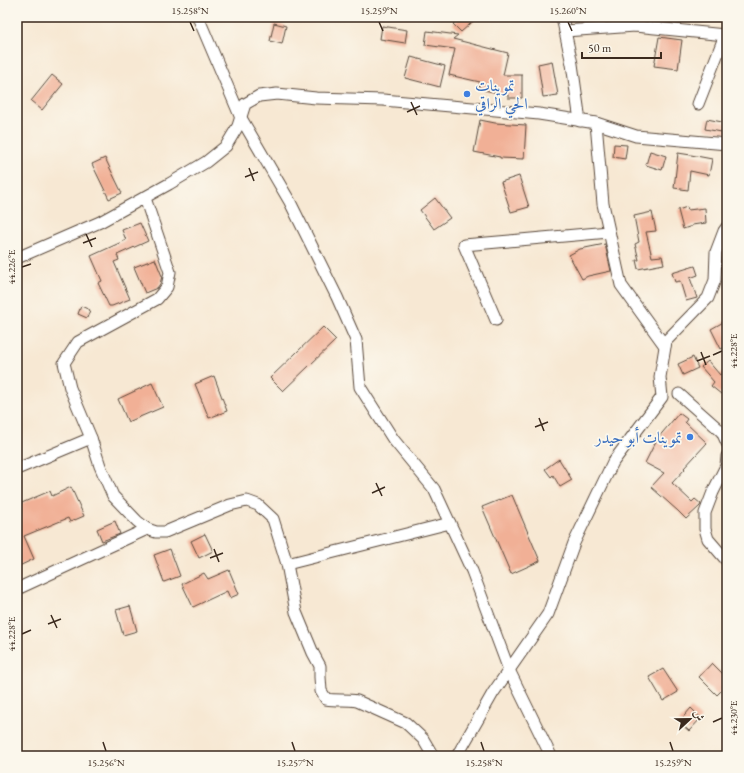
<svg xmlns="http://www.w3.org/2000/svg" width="744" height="773" viewBox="0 0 744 773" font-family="'EB Garamond',Amiri,serif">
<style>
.building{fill:#f1b096}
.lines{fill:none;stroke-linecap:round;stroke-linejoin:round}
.street-casing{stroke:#574639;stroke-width:13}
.street{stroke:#fff;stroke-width:11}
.ticks{fill:none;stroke:#3b2a1e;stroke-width:1.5}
.shop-dot{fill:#3f7fe0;stroke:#fbf7ec;stroke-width:1.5}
.labels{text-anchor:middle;stroke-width:3.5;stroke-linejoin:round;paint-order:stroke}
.shop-label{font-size:16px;fill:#366cbe;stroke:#fbf7ec;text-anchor:start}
.neatline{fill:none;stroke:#3b2a1e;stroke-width:1.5}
.ticks-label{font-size:10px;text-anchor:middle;fill:#3b2a1e}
</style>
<rect width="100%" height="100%" fill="#fbf7ec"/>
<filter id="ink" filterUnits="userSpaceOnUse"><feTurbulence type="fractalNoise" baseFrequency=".025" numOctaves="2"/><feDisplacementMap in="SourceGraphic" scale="8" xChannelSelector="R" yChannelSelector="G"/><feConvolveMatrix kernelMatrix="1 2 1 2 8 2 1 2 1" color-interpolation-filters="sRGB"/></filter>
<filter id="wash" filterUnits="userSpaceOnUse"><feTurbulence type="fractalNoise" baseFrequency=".012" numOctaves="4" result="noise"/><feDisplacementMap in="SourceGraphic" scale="16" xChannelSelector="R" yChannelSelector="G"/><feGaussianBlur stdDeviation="0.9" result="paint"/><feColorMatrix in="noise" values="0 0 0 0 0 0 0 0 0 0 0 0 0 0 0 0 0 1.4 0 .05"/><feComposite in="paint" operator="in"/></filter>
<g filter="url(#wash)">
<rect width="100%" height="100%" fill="#f7e8d3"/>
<g id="blocks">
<g class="building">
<polygon points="461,17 478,17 461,32 453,24"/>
<polygon points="274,23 286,26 282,44 270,41"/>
<polygon points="382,26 407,30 405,43 380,39"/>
<polygon points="427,31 458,35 453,39 508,53 503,75 522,75 522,98 508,98 508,95 479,89 480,82 449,75 455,49 425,45"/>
<polygon points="659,37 682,40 678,69 654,66"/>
<polygon points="411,57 445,66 440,87 405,78"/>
<polygon points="552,61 558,95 543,97 538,64"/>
<polygon points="52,75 63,84 42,110 31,101"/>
<polygon points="707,119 727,123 727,133 705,129"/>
<polygon points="480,120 495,123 526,125 524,159 500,158 500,157 474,152"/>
<polygon points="614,144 627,145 625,159 613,157"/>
<polygon points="650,151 666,156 662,170 646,165"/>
<polygon points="678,153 691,155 712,159 709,175 690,171 688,190 674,188"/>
<polygon points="105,158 122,193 109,199 92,164"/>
<polygon points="519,176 529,207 511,212 501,182"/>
<polygon points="435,198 450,218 434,229 420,210"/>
<polygon points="687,207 688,210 705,208 706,223 692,225 692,226 683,229 678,210"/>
<polygon points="652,212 656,231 646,232 652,257 662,256 664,264 638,269 636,260 639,260 635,244 639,242 634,216"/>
<polygon points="140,223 148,241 117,255 119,260 114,262 130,299 112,306 109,306 98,283 102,281 91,256 126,240 122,230"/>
<polygon points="605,244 611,271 588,276 582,279 569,255 580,249"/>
<polygon points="155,259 162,276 160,284 157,288 145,293 134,267"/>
<polygon points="695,266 698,275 690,278 697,298 686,301 680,281 675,282 672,273"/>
<polygon points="81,306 90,310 87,318 78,314"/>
<polygon points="727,320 727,346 721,349 711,329"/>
<polygon points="323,327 336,340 283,391 270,378"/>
<polygon points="693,357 698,368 683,375 678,364"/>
<polygon points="708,361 720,375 727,367 727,388 721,394 711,386 714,382 701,367"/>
<polygon points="214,376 227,411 209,418 195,384"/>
<polygon points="152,383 163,407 128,422 118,399"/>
<polygon points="679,413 687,419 685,422 707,443 684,468 685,469 672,483 692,502 695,499 701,504 700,506 686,519 678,511 651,487 664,473 645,463 657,439"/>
<polygon points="559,459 572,480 560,487 553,475 551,477 545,469"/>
<polygon points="71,487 84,516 70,522 68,518 24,536 34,559 17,567 17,505 50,491 52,496"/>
<polygon points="512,495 540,561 511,574 482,507"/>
<polygon points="115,521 120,534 102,541 97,529"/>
<polygon points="205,534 213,551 199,558 191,541"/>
<polygon points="170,549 180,576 164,582 154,555"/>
<polygon points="229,570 239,594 230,598 227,591 193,607 182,584 204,573 208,579"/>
<polygon points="130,606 137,631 123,635 116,610"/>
<polygon points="712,663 727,678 727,685 717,695 699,677"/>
<polygon points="663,669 678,692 663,701 649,677"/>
<polygon points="691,708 701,718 689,731 679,722"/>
</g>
</g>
</g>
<g filter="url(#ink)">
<use href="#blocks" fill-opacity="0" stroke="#574639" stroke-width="1"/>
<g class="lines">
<g class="street-casing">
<g id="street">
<polyline points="198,17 241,118 290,202 337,297 356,340 360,387 393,439 434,489 472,571 509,670 551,756"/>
<polyline points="562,17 572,64 580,121"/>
<polyline points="635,26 725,35 727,33"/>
<polyline points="565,31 635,26 635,17"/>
<polyline points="698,104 725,35"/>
<polyline points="596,123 603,204 621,285 665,346"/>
<path d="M 145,198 L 170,272 L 167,287 L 157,299 L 78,342 L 64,363 L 70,388 L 91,438 L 100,466 L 113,496 L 137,521 L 147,529 L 156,532 L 165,532 L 230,505 L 247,501 L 258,505 L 273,519 L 287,564 L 296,612 L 313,653 L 320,666 L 320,677 L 321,691 L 326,699 C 337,701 346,699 357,701 L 406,723 L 423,739 L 433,756"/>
<polyline points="17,258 100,222 169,184 206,162 226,146 238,126 245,104 259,96 277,94 316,98 383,100 539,114 596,123 636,136 727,144"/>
<polyline points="496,320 464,245 609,232"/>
<polyline points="679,394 722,432 727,443"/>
<polyline points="727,456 726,466 713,492 705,513 705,529 708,539 727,561"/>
<polyline points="17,469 91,438"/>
<polyline points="287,564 450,523"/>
<polyline points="17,589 147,529"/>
<polyline points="457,756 493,693 548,614 574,543 613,462 662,397 660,377 666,341 708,298 715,280 716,252 724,231 727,227"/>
</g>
</g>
<use href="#street" class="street"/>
</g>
</g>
<path class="ticks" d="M 190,22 L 194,31M 379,22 L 383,31M 568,22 L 572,31M 411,102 L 417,115M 407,112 L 420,106M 249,168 L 254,181M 245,177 L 258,172M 86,234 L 92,247M 83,243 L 96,238M 22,267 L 31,264M 701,352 L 706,365M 713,355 L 722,351M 697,361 L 710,356M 539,418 L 544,431M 535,427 L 548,422M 376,483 L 382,496M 372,493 L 385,487M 214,549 L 219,562M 210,558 L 223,553M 51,615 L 57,628M 48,624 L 61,619M 22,634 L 31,630M 713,722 L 722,718M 103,742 L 106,751M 292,742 L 295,751M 481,742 L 484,751M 670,742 L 673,751"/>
<g class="shop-dot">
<circle cx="467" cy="94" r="4"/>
<circle cx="690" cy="437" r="4"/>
</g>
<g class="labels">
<g class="shop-label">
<text x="475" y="91">تموينات<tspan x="475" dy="18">الحي الراقي</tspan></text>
<text x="682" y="443" text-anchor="end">تموينات أبو حيدر</text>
</g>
</g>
<rect width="744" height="773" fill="none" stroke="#fbf7ec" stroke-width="44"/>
<g transform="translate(690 719) rotate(68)" stroke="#fbf7ec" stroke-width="3" paint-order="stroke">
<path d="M0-3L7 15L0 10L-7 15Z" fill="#3b2a1e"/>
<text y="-6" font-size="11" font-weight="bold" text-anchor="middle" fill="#3b2a1e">ش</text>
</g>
<path d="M582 52v6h79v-6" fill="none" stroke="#3b2a1e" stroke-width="2"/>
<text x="588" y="52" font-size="12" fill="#3b2a1e" stroke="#fbf7ec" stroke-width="3" paint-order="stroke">50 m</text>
<rect x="22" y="22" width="700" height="729" class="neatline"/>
<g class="ticks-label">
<text x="190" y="14">15.258°N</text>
<text x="379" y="14">15.259°N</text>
<text x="568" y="14">15.260°N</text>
<text transform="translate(11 267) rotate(-90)" y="4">44.226°E</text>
<text transform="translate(733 351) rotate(-90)" y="4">44.228°E</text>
<text transform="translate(11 634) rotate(-90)" y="4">44.228°E</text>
<text transform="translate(733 718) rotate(-90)" y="4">44.230°E</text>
<text x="106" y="766">15.256°N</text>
<text x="295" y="766">15.257°N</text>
<text x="484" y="766">15.258°N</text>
<text x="673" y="766">15.259°N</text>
</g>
</svg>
